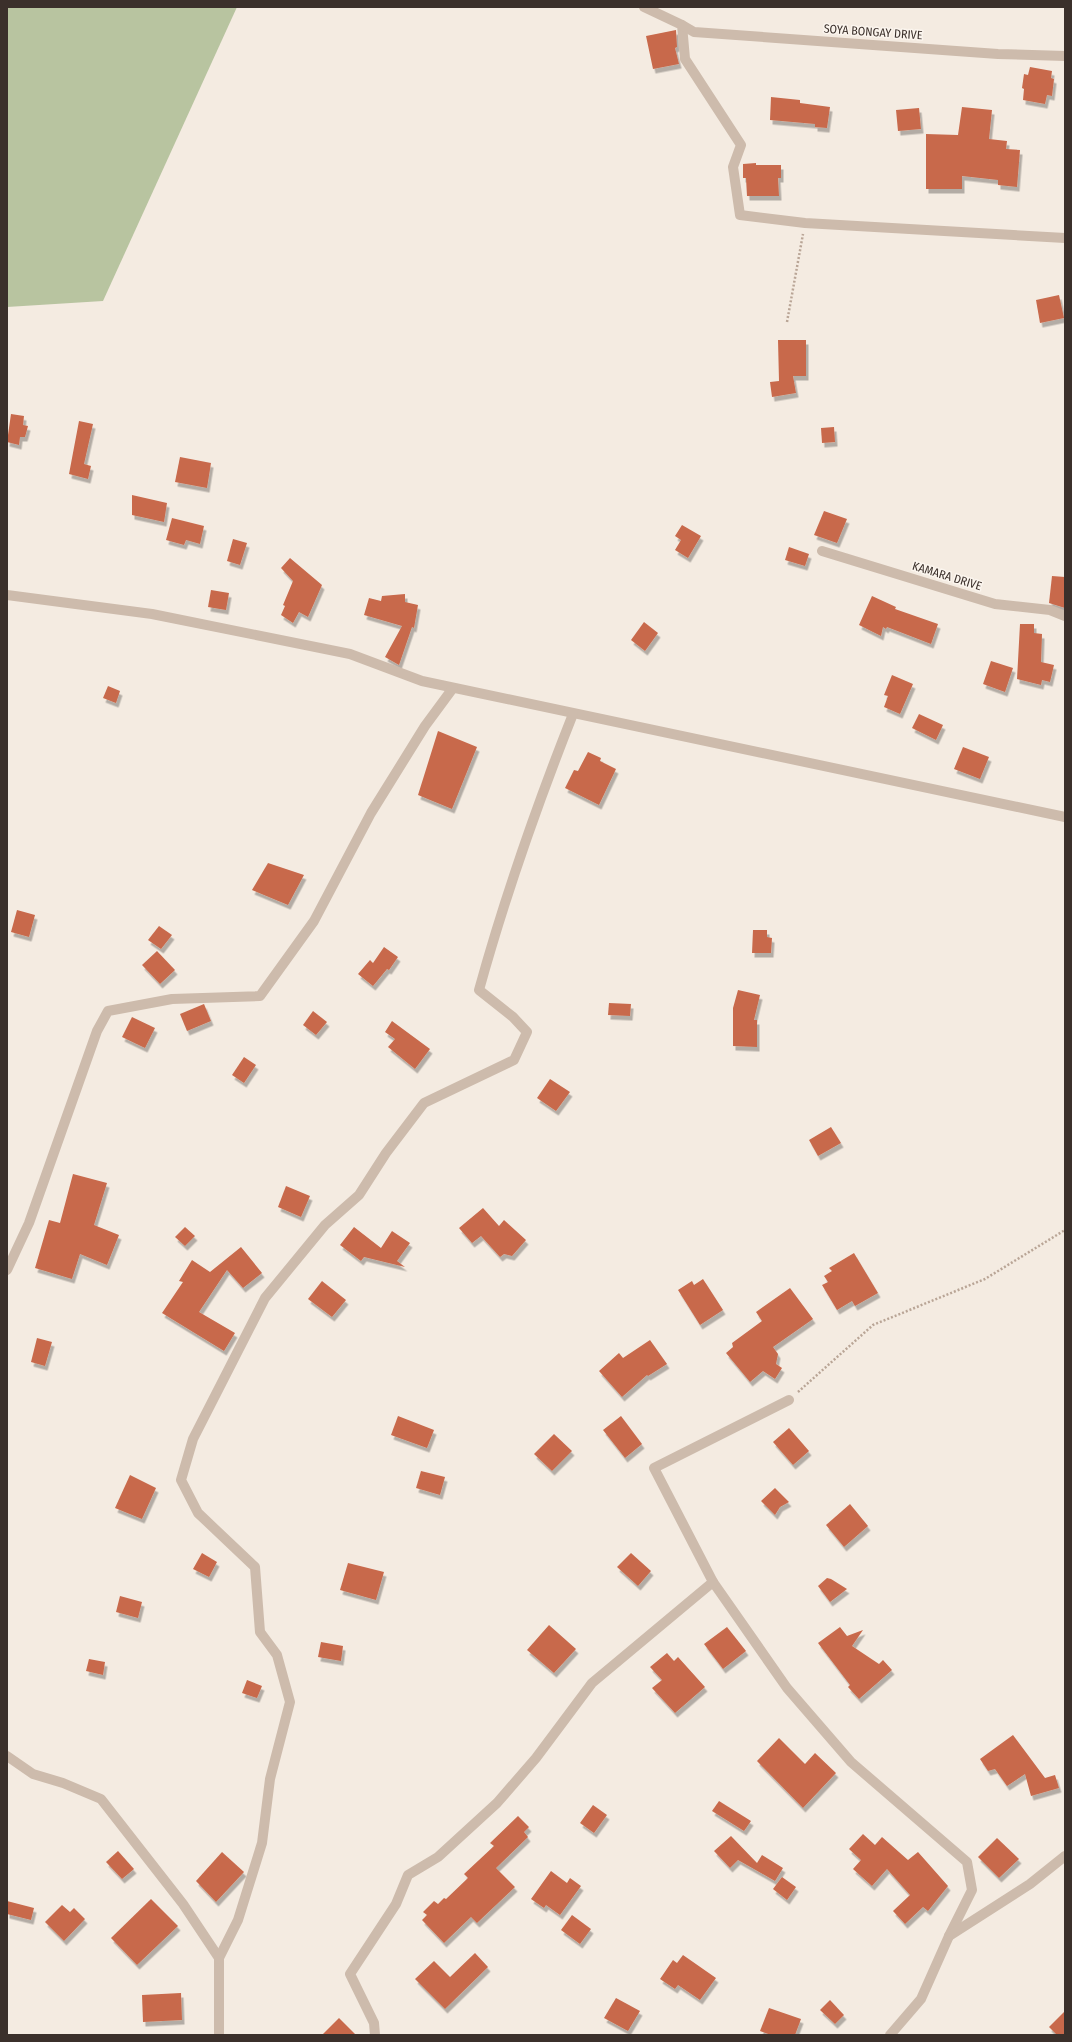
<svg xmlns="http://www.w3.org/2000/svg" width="1072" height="2042" viewBox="0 0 1072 2042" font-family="'Fira Sans Condensed',sans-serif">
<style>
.green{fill:#b8c4a0}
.building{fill:#c8694b;filter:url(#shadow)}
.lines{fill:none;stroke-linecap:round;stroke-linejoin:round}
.path{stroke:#b9a596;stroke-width:2.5;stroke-dasharray:2 2;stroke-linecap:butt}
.minor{stroke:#cdbbac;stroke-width:10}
.labels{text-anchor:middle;stroke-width:3;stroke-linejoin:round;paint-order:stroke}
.street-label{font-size:12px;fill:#3b302b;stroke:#fbf5ee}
</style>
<defs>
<filter id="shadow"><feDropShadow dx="2.5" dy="4.5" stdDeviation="0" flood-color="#0004"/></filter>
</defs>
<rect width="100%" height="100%" fill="#f4ebe1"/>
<polygon class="green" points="7,7 237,7 103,301 7,307"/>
<g class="building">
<polygon points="676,30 677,47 675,48 679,64 653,69 646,36"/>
<polygon points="1030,67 1052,71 1051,78 1054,79 1052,96 1047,95 1045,104 1023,100 1024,89 1022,88 1024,74 1028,75"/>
<polygon points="771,97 800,100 800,103 830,107 827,128 815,127 815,124 770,120"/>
<polygon points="962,107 992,110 989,139 1007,141 1006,149 1020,150 1017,187 998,185 998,180 962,176 962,189 926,189 926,134 958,135"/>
<polygon points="919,108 921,129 898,131 896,110"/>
<polygon points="756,163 756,165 781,165 781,178 778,178 779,196 747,196 746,178 743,178 743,164"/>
<polygon points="1059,295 1064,318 1040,323 1036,300"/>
<polygon points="778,340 806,340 806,376 793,376 796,393 772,397 770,382 779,381"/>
<polygon points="11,414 24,416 23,425 28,426 25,437 20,437 19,445 7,442"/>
<polygon points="79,421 93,424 84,464 91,466 88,479 69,474"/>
<polygon points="834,427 835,442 822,443 821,428"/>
<polygon points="180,457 211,463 207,488 175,482"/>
<polygon points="132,495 167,503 164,522 132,515"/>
<polygon points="824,511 847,519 837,543 814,535"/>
<polygon points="172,518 204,526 200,544 186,540 184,545 166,540"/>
<polygon points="682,525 701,536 688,558 675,550 681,540 675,536"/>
<polygon points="233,539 247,543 240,565 227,561"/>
<polygon points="789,547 809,554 805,566 785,560"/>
<polygon points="290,558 322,585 308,617 299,612 293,623 281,615 285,606 283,605 293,581 281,568"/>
<polygon points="1052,576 1065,577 1065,608 1049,603"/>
<polygon points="211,590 229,593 226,610 208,607"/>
<polygon points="405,594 405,602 418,605 414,628 412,627 399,665 385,657 402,626 364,615 369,598 381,601 382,596"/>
<polygon points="872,596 896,607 895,609 938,624 931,644 887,627 886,629 883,627 881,636 859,625"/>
<polygon points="644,622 658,633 645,651 631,640"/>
<polygon points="1020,624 1034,624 1034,633 1042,634 1041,662 1054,665 1050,682 1042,680 1041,685 1017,679"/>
<polygon points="991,661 1013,668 1005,692 983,684"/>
<polygon points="892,675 913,684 900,714 884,707 888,696 884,695"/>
<polygon points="108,686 120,691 116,703 103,698"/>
<polygon points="919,714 943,725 936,740 912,728"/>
<polygon points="438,731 477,747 452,809 418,795"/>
<polygon points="963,747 989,757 980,779 954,769"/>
<polygon points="588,752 601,758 600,761 616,769 599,805 565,788 574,770 578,771"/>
<polygon points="268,863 304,875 288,905 252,890"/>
<polygon points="17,910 35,915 29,937 11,932"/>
<polygon points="159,926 172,935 161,949 148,940"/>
<polygon points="753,930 767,930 767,937 772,938 771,953 752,953"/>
<polygon points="384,947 398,957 389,970 387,969 373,986 358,974 370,960 373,963"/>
<polygon points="157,951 175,970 160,984 142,965"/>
<polygon points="738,990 760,995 754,1020 757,1020 757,1047 733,1046 733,1008"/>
<polygon points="609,1003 631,1004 630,1016 608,1015"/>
<polygon points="204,1004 211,1021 187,1031 180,1014"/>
<polygon points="313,1011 327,1022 316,1035 303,1025"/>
<polygon points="132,1017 155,1028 145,1048 122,1037"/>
<polygon points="392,1021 430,1049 415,1069 388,1047 395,1039 385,1032"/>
<polygon points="244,1057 256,1065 244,1083 232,1075"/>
<polygon points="550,1079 570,1092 556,1111 537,1098"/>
<polygon points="831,1127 841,1143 818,1156 809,1140"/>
<polygon points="73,1174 107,1183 94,1225 119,1235 107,1265 80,1254 72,1279 35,1268 49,1220 60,1223"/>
<polygon points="286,1186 310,1196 301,1217 278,1207"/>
<polygon points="483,1208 499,1226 504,1220 526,1240 512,1256 504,1254 500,1257 481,1236 472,1243 459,1228"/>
<polygon points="185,1227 195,1236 185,1246 175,1237"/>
<polygon points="354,1227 381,1248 392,1231 410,1243 397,1261 405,1267 364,1257 361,1261 340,1245"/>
<polygon points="241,1247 262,1273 243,1288 227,1270 199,1312 235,1333 224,1351 162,1313 183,1282 179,1281 192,1260 210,1272"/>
<polygon points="854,1253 878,1293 855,1306 852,1301 837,1310 822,1285 828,1282 824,1276 832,1271 829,1268"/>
<polygon points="703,1279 723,1310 700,1325 678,1290 692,1281 694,1285"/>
<polygon points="322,1281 346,1300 332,1317 308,1299"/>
<polygon points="790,1288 813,1319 773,1347 778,1354 776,1364 782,1368 775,1379 763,1371 750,1382 726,1353 733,1347 732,1343 762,1321 756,1312"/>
<polygon points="37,1338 52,1342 45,1366 31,1362"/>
<polygon points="650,1340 667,1364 648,1376 647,1375 622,1397 599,1371 619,1353 623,1358"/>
<polygon points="398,1416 434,1430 427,1448 391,1435"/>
<polygon points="621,1416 642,1444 625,1458 603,1430"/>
<polygon points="789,1428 809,1451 793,1465 773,1442"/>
<polygon points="554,1434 572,1451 552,1471 534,1454"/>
<polygon points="421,1471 445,1477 440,1495 416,1488"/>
<polygon points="130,1475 156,1488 142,1519 115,1508"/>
<polygon points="775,1488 789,1502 780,1507 775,1515 761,1501"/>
<polygon points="850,1504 868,1526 844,1547 826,1525"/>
<polygon points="202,1553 217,1562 209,1577 193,1569"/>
<polygon points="631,1553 651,1571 638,1586 617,1567"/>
<polygon points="348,1563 384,1572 376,1600 340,1590"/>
<polygon points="827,1578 831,1579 847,1589 830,1602 818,1586"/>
<polygon points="120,1596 142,1602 138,1618 116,1612"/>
<polygon points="549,1625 576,1649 554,1673 527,1650"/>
<polygon points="727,1627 746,1651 723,1669 704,1644"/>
<polygon points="840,1627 847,1636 863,1630 852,1646 879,1664 883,1660 892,1670 859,1699 848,1687 850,1685 818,1643"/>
<polygon points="321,1642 343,1646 341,1661 318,1657"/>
<polygon points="667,1653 674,1661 678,1657 705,1687 675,1713 652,1688 662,1680 650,1667"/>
<polygon points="89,1659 105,1662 103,1675 86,1671"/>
<polygon points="247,1680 262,1686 257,1698 242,1693"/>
<polygon points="1013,1735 1045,1778 1055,1775 1059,1788 1031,1796 1025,1774 1007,1786 995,1769 988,1771 980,1759"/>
<polygon points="779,1738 805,1764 815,1753 836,1773 803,1808 757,1761"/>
<polygon points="719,1801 751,1821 744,1831 712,1811"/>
<polygon points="593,1805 607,1815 594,1833 580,1823"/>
<polygon points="518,1816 529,1827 524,1832 528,1837 496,1868 515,1887 477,1923 471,1917 444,1943 422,1920 427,1915 423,1912 434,1901 438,1904 444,1898 446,1899 468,1878 464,1874 494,1846 490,1843"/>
<polygon points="863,1834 875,1845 882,1837 908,1860 918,1852 948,1886 928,1911 923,1907 905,1924 893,1911 910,1895 887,1869 872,1886 853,1869 861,1860 849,1849"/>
<polygon points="731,1836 757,1863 762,1855 783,1868 775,1881 738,1860 730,1868 714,1851"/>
<polygon points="997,1838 1019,1859 999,1878 978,1857"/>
<polygon points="118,1851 134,1869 122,1879 106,1862"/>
<polygon points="222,1852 244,1872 216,1902 196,1881"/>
<polygon points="551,1871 567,1883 570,1878 581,1886 560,1915 546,1905 544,1908 531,1899"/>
<polygon points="782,1877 796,1887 787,1900 773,1889"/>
<polygon points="151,1899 178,1926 137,1965 111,1938"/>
<polygon points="7,1901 34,1908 31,1920 7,1914"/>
<polygon points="62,1905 70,1912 74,1908 85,1919 64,1941 45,1922"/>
<polygon points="572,1915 591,1929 580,1944 561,1930"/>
<polygon points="475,1953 488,1967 445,2009 415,1979 434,1961 450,1977"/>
<polygon points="683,1955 716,1978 700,2000 678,1985 675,1989 660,1979 673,1960 677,1963"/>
<polygon points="181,1993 182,2020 143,2022 142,1995"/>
<polygon points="616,1998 640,2011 628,2031 604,2018"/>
<polygon points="830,2000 844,2015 835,2024 820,2010"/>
<polygon points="769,2008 801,2019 795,2035 771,2035 760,2031"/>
<polygon points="1065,2011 1065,2035 1057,2035 1049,2027"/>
<polygon points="339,2018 356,2035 322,2035"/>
</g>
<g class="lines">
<g class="path">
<polyline points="787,322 803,234"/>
<polyline points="798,1392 873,1325 985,1279 1065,1230"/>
</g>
<g class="minor">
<polyline points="644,7 682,25 685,59 741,145 733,167 740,215 805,223 1065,238"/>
<polyline points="682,25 694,32 998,54 1065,56"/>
<polyline points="822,551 995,604 1050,610 1065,616"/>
<polyline points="7,595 152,614 350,654 422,681 1065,817"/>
<polyline points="7,1270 29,1223 97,1031 108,1011 172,999 260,996 314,921 371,813 425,726 453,688"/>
<polyline points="713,1582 787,1688 851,1762 967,1862 972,1890 949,1936 921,1999 890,2035"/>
<polyline points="7,1756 33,1774 63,1783 101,1799 183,1904 219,1958"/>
<polyline points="949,1936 1030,1884 1065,1856"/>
<path d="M 219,2035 L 219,1958 L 238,1920 L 262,1843 L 270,1779 L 290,1702 L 277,1655 L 260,1632 L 255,1567 L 198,1513 L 181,1480 L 193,1439 L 265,1298 L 325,1225 L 359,1195 L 386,1153 L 424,1103 L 514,1060 L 527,1032 L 513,1017 L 479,990 C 505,896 537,805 573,714"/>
<polyline points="375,2035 374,2023 350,1974 396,1904 408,1875 438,1857 497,1803 536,1758 592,1683 713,1582 654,1468 789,1400"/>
</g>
</g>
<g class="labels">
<g class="street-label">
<text transform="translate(873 32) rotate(4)" y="4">SOYA BONGAY DRIVE</text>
<text transform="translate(947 576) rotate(17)" y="4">KAMARA DRIVE</text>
</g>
</g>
<rect width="1072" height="2042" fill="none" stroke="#3b302b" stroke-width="16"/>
</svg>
